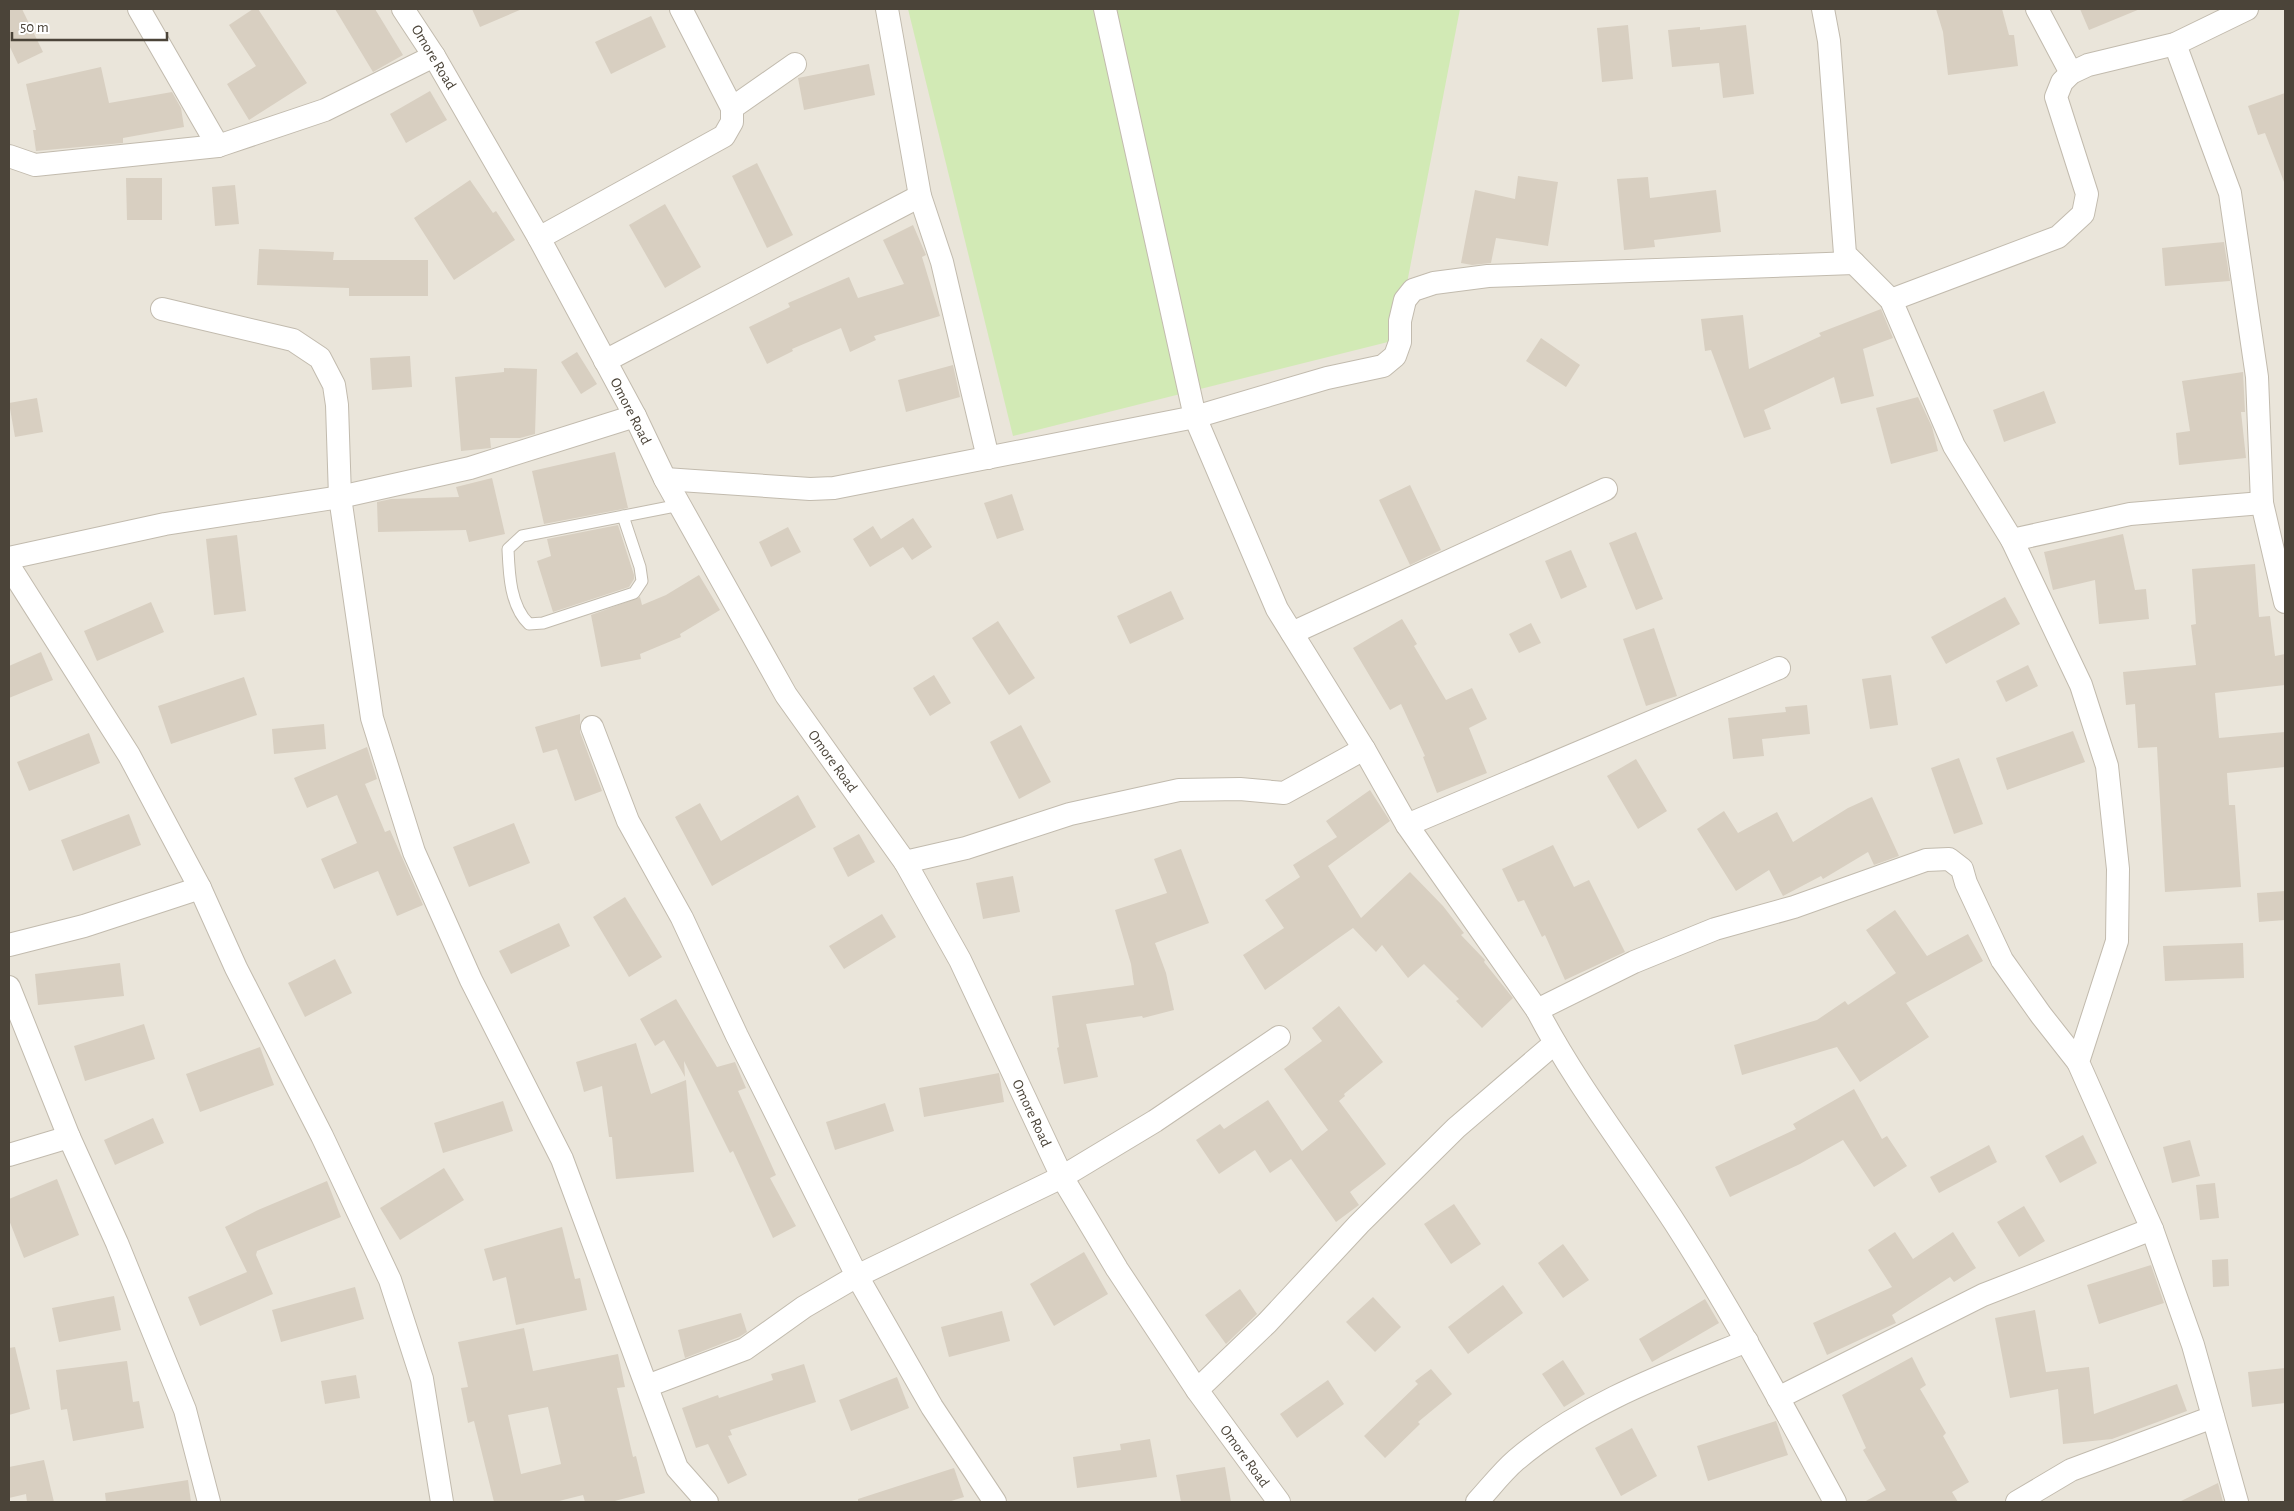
<svg xmlns="http://www.w3.org/2000/svg" width="2294" height="1511" viewBox="0 0 2294 1511" font-family="'Alegreya Sans',sans-serif">
<style>
.residential{fill:#eae5da}
.green{fill:#d2eab5}
.building{fill:#d8cfc1;fill-rule:evenodd}
.lines{fill:none;stroke-linecap:round;stroke-linejoin:round}
.lane-casing{stroke:#c2bbae;stroke-width:13}
.street-casing{stroke:#c2bbae;stroke-width:24}
.lane{stroke:#fff;stroke-width:11}
.street{stroke:#fff;stroke-width:22}
.labels{text-anchor:middle;stroke-width:4;stroke-linejoin:round;paint-order:stroke}
.street-label{font-size:15px;fill:#4b4439;stroke:#fff}
</style>
<rect width="100%" height="100%" fill="#f6f3ec"/>
<rect class="residential" x="9" y="9" width="2276" height="1493"/>
<polygon class="green" points="908,9 1460,9 1396,340 1013,436"/>
<g class="building">
<polygon points="9,9 22,9 43,52 18,64 9,45"/>
<polygon points="253,9 258,9 307,83 249,120 227,84 256,66 229,25"/>
<polygon points="335,9 375,9 403,55 373,72"/>
<polygon points="472,9 522,9 480,27"/>
<polygon points="1936,9 2002,9 2009,35 2014,35 2018,66 1948,75 1943,32"/>
<polygon points="2080,9 2140,9 2089,30"/>
<polygon points="651,16 666,47 611,74 595,42"/>
<polygon points="1628,25 1633,79 1602,82 1597,28"/>
<polygon points="1746,25 1754,94 1723,98 1719,63 1672,67 1668,30 1700,27 1700,30"/>
<polygon points="869,64 875,95 804,110 798,78"/>
<polygon points="101,67 109,103 172,92 181,108 184,127 123,138 123,143 36,151 33,130 36,130 26,84"/>
<polygon points="430,91 447,120 406,143 390,114"/>
<polygon points="2285,93 2285,181 2284,182 2265,133 2258,135 2248,106"/>
<polygon points="757,163 793,235 767,248 732,176"/>
<polygon points="1518,176 1558,182 1548,246 1496,238 1491,263 1472,265 1461,263 1475,190 1515,199"/>
<polygon points="1648,177 1650,198 1716,190 1721,232 1654,240 1655,247 1624,250 1617,179"/>
<polygon points="126,178 162,178 162,220 127,220"/>
<polygon points="470,180 493,213 496,211 515,240 454,280 414,218"/>
<polygon points="235,185 239,224 215,226 212,187"/>
<polygon points="665,204 701,267 665,288 629,225"/>
<polygon points="913,225 926,255 922,257 940,316 874,336 876,340 850,352 841,328 792,349 793,351 767,364 749,327 790,307 788,303 849,277 858,298 904,284 883,240"/>
<polygon points="2224,242 2230,281 2165,286 2162,248"/>
<polygon points="259,249 334,252 333,260 428,260 428,296 349,296 349,288 257,285"/>
<polygon points="1881,309 1893,338 1863,349 1874,396 1841,404 1834,377 1764,410 1771,429 1744,438 1711,350 1705,351 1701,319 1743,315 1749,369 1821,336 1819,333"/>
<polygon points="1541,338 1580,365 1566,387 1526,361"/>
<polygon points="577,352 597,384 581,394 561,362"/>
<polygon points="410,356 412,387 372,390 370,358"/>
<polygon points="953,365 960,397 906,412 898,380"/>
<polygon points="504,368 537,369 535,434 520,438 490,438 491,448 461,451 455,377 504,372"/>
<polygon points="2243,372 2245,412 2241,412 2246,458 2179,465 2176,433 2190,431 2182,381"/>
<polygon points="2044,391 2056,423 2004,442 1993,410"/>
<polygon points="1918,397 1932,427 1938,451 1891,464 1876,408"/>
<polygon points="37,398 43,432 15,437 9,403"/>
<polygon points="615,452 628,508 544,524 532,471"/>
<polygon points="492,478 505,534 469,542 466,530 378,532 377,502 391,499 459,497 456,487"/>
<polygon points="1410,485 1441,550 1410,565 1379,500"/>
<polygon points="1012,494 1024,530 997,539 984,503"/>
<polygon points="913,518 932,547 912,560 903,547 870,567 853,539 873,526 881,539"/>
<polygon points="618,525 634,575 634,579 629,587 553,612 537,561 551,556 547,539"/>
<polygon points="788,527 801,552 771,567 759,542"/>
<polygon points="1636,532 1663,599 1636,610 1609,543"/>
<polygon points="2123,534 2135,590 2146,589 2149,619 2099,624 2095,580 2053,590 2044,552"/>
<polygon points="237,535 246,611 214,615 206,539"/>
<polygon points="1571,550 1587,587 1561,599 1545,561"/>
<polygon points="2255,564 2259,617 2270,616 2275,656 2285,654 2285,685 2215,693 2219,738 2285,732 2285,767 2227,773 2229,805 2235,805 2241,887 2165,892 2157,747 2138,748 2135,704 2126,705 2123,672 2196,665 2191,625 2196,624 2192,569"/>
<polygon points="699,575 720,610 680,634 681,637 640,654 641,659 601,667 591,615 640,597 642,605 666,595"/>
<polygon points="1171,591 1184,619 1130,644 1117,616"/>
<polygon points="2005,597 2020,624 1946,664 1931,637"/>
<polygon points="151,602 164,632 97,661 84,631"/>
<polygon points="1402,619 1417,644 1414,646 1446,700 1472,688 1487,719 1469,728 1487,773 1437,793 1423,757 1425,756 1401,704 1390,710 1353,648"/>
<polygon points="998,621 1035,678 1009,695 972,638"/>
<polygon points="1531,623 1541,643 1519,653 1509,634"/>
<polygon points="1654,628 1677,696 1646,706 1623,639"/>
<polygon points="41,652 53,680 9,698 9,666"/>
<polygon points="2028,665 2038,686 2006,702 1996,681"/>
<polygon points="934,675 951,703 930,716 913,688"/>
<polygon points="1891,675 1898,725 1870,729 1862,679"/>
<polygon points="244,677 257,715 171,744 158,706"/>
<polygon points="1807,705 1810,734 1762,739 1764,756 1733,759 1728,718 1786,712 1785,707"/>
<polygon points="580,714 580,732 602,791 575,801 557,749 543,753 535,727"/>
<polygon points="324,724 326,749 274,754 272,729"/>
<polygon points="1021,725 1051,782 1019,799 990,742"/>
<polygon points="2073,731 2085,762 2007,790 1996,758"/>
<polygon points="89,733 100,763 29,791 17,762"/>
<polygon points="367,747 377,779 365,784 385,832 390,830 423,905 397,916 378,871 334,889 321,859 357,843 337,795 307,808 294,778"/>
<polygon points="1959,758 1983,824 1954,834 1931,768"/>
<polygon points="1636,759 1667,811 1638,829 1607,776"/>
<polygon points="1370,790 1390,821 1328,866 1361,918 1410,872 1443,906 1464,933 1461,935 1485,960 1484,962 1513,998 1482,1028 1456,1001 1459,999 1424,964 1408,978 1382,945 1376,952 1353,928 1265,990 1243,955 1284,928 1265,900 1300,877 1293,865 1337,837 1326,821"/>
<polygon points="798,795 816,827 712,886 675,817 700,803 721,841"/>
<polygon points="1872,797 1899,856 1874,865 1868,852 1823,879 1821,876 1783,896 1769,870 1736,891 1697,829 1724,811 1738,833 1777,812 1793,842 1848,808"/>
<polygon points="129,814 141,845 73,871 61,840"/>
<polygon points="514,823 530,863 469,887 453,847"/>
<polygon points="859,834 875,862 848,877 833,848"/>
<polygon points="1553,845 1574,887 1589,880 1625,952 1565,980 1545,935 1542,937 1524,900 1518,902 1502,869"/>
<polygon points="1181,849 1209,923 1155,943 1166,973 1174,1010 1143,1018 1142,1016 1086,1024 1098,1077 1064,1084 1057,1048 1059,1047 1052,996 1134,985 1131,964 1115,910 1167,893 1154,859"/>
<polygon points="1013,876 1020,912 983,919 976,883"/>
<polygon points="2285,891 2285,920 2259,922 2257,893"/>
<polygon points="625,897 662,957 629,977 593,917"/>
<polygon points="1895,910 1927,956 1968,934 1983,961 1906,1003 1929,1037 1860,1082 1837,1047 1742,1075 1734,1045 1817,1020 1845,1001 1848,1005 1896,973 1866,930"/>
<polygon points="882,914 896,937 844,969 829,946"/>
<polygon points="559,923 570,946 511,974 499,951"/>
<polygon points="2243,943 2244,978 2165,981 2163,946"/>
<polygon points="335,959 352,993 305,1017 288,983"/>
<polygon points="120,963 124,996 38,1005 35,974"/>
<polygon points="676,999 717,1067 735,1062 746,1088 738,1091 776,1175 770,1178 796,1226 773,1238 733,1151 730,1153 684,1061 685,1077 664,1040 655,1046 640,1019"/>
<polygon points="1339,1006 1383,1062 1344,1094 1345,1096 1339,1101 1386,1164 1350,1192 1359,1205 1336,1222 1291,1159 1294,1157 1270,1173 1255,1150 1219,1174 1196,1140 1220,1124 1224,1129 1268,1100 1302,1151 1328,1130 1284,1069 1322,1041 1312,1028"/>
<polygon points="144,1024 155,1059 85,1081 74,1046"/>
<polygon points="636,1043 651,1094 686,1080 694,1172 616,1179 612,1137 609,1137 602,1086 584,1092 576,1062"/>
<polygon points="260,1047 274,1085 200,1112 186,1074"/>
<polygon points="999,1073 1004,1102 924,1117 919,1088"/>
<polygon points="1854,1089 1882,1139 1887,1136 1907,1166 1874,1187 1843,1140 1800,1164 1730,1197 1715,1167 1796,1129 1793,1124"/>
<polygon points="503,1101 513,1131 443,1153 434,1123"/>
<polygon points="885,1103 894,1131 835,1150 826,1122"/>
<polygon points="153,1118 164,1143 115,1165 104,1140"/>
<polygon points="2083,1135 2097,1163 2060,1183 2045,1156"/>
<polygon points="2190,1140 2200,1176 2172,1183 2163,1147"/>
<polygon points="1989,1145 1997,1162 1939,1193 1930,1177"/>
<polygon points="444,1168 464,1200 400,1240 380,1208"/>
<polygon points="57,1179 79,1235 24,1258 9,1220 9,1199"/>
<polygon points="327,1181 341,1217 257,1251 256,1255 273,1294 200,1326 188,1297 247,1272 225,1227 258,1210"/>
<polygon points="2215,1183 2219,1218 2200,1220 2196,1185"/>
<polygon points="1454,1204 1481,1244 1451,1264 1424,1224"/>
<polygon points="2024,1206 2045,1241 2019,1257 1997,1222"/>
<polygon points="562,1227 575,1279 580,1278 587,1310 516,1325 506,1277 493,1281 484,1249"/>
<polygon points="1895,1232 1913,1259 1953,1232 1976,1268 1954,1282 1950,1277 1892,1315 1896,1323 1827,1355 1813,1323 1892,1287 1868,1250"/>
<polygon points="1563,1244 1589,1280 1563,1298 1538,1263"/>
<polygon points="1084,1252 1108,1294 1054,1326 1030,1284"/>
<polygon points="2228,1259 2229,1286 2213,1287 2212,1260"/>
<polygon points="2151,1265 2164,1303 2099,1324 2087,1285"/>
<polygon points="1503,1285 1523,1313 1468,1354 1448,1327"/>
<polygon points="355,1287 364,1319 281,1342 272,1310"/>
<polygon points="1240,1289 1257,1314 1226,1344 1205,1315"/>
<polygon points="114,1296 121,1330 59,1342 52,1308"/>
<polygon points="1373,1297 1401,1327 1375,1352 1346,1322"/>
<polygon points="1705,1299 1719,1323 1652,1362 1639,1339"/>
<polygon points="2035,1310 2046,1372 2089,1367 2094,1414 2177,1384 2187,1411 2112,1439 2063,1444 2058,1389 2010,1398 1995,1318"/>
<polygon points="1002,1311 1010,1341 949,1357 941,1327"/>
<polygon points="741,1313 747,1332 739,1337 685,1358 678,1330"/>
<path d="M 524,1328 L 533,1371 L 618,1354 L 625,1387 L 617,1388 L 633,1457 L 636,1456 L 645,1493 L 611,1502 L 585,1502 L 583,1495 L 555,1502 L 494,1502 L 474,1421 L 468,1423 L 461,1388 L 468,1387 L 458,1342 ZM 548,1407 L 561,1464 L 521,1474 L 508,1415 Z"/>
<polygon points="15,1347 30,1409 9,1415 9,1348"/>
<polygon points="1912,1357 1926,1385 1920,1389 1946,1433 1943,1436 1969,1482 1952,1492 1958,1502 1864,1502 1886,1490 1863,1450 1866,1448 1842,1395"/>
<polygon points="1563,1360 1585,1394 1564,1407 1542,1374"/>
<polygon points="127,1361 133,1402 139,1401 144,1428 73,1441 67,1409 61,1410 56,1370"/>
<polygon points="804,1364 816,1402 730,1430 732,1435 728,1436 747,1475 728,1484 708,1444 696,1448 682,1408 718,1395 719,1398 773,1380 771,1374"/>
<polygon points="2285,1368 2285,1403 2252,1407 2248,1372"/>
<polygon points="1431,1369 1452,1394 1418,1422 1420,1424 1385,1458 1364,1436 1418,1384 1415,1381"/>
<polygon points="356,1375 360,1398 325,1404 321,1381"/>
<polygon points="897,1377 909,1408 851,1431 839,1400"/>
<polygon points="1328,1380 1344,1404 1297,1438 1280,1414"/>
<polygon points="1776,1421 1788,1455 1708,1481 1697,1446"/>
<polygon points="1632,1428 1657,1476 1621,1496 1595,1448"/>
<polygon points="1150,1439 1157,1477 1077,1488 1073,1457 1121,1450 1120,1444"/>
<polygon points="44,1460 54,1502 27,1502 26,1494 9,1498 9,1467"/>
<polygon points="1225,1467 1231,1502 1181,1502 1176,1475"/>
<polygon points="954,1468 964,1497 948,1502 858,1502 858,1499"/>
<polygon points="188,1480 191,1502 106,1502 105,1493"/>
<polygon points="2218,1483 2223,1502 2179,1502"/>
</g>
<g class="lines">
<g class="lane-casing">
<path id="lane" d="M 623,516 L 640,567 L 642,581 L 634,593 L 543,623 L 529,624 C 510,606 509,573 508,549 L 522,536 L 680,505"/>
</g>
<g class="street-casing">
<g id="street">
<polyline points="139,9 218,146"/>
<polyline points="403,9 434,56 539,238 635,416 665,479 786,695 905,862 960,960 1062,1177 1117,1269 1197,1390 1279,1502"/>
<polyline points="887,9 920,196 942,262 988,458"/>
<path d="M 1105,9 L 1195,417 L 1277,609 L 1364,749 L 1407,825 L 1537,1010 C 1576,1085 1629,1152 1675,1223 C 1733,1313 1784,1408 1835,1502"/>
<polyline points="1823,9 1829,41 1845,254 1891,300 1954,446 2012,540 2081,685 2107,766 2118,869 2117,941 2078,1062 2152,1229 2193,1345 2237,1502"/>
<polyline points="2037,9 2071,73"/>
<polyline points="2175,44 2230,193 2257,377 2262,503 2285,602"/>
<polyline points="732,108 795,64"/>
<polyline points="9,156 35,165 218,146 325,110 434,56"/>
<polyline points="539,238 724,136 732,122 732,108 681,9"/>
<polyline points="1891,300 2058,237 2083,214 2087,194 2056,97 2062,82 2071,73 2088,65 2175,44 2247,9"/>
<polyline points="162,309 293,340 320,358 334,385 337,405 340,497 372,718 414,852 471,980 562,1159 677,1468 707,1502"/>
<polyline points="605,361 920,196"/>
<polyline points="665,479 810,489 834,488 1195,417 1327,378 1383,366 1395,356 1400,342 1400,321 1405,300 1413,290 1434,283 1488,276 1854,263"/>
<polyline points="2012,540 2130,514 2262,503"/>
<polyline points="9,558 165,524 340,497 470,468 635,416"/>
<polyline points="9,566 129,755 200,888 236,968 322,1136 390,1280 422,1379 442,1502"/>
<polyline points="1292,633 1606,489"/>
<polyline points="592,727 628,821 682,918 737,1036 857,1276 932,1407 995,1502"/>
<polyline points="1407,825 1779,668"/>
<polyline points="905,862 966,848 1070,814 1179,790 1240,789 1284,793 1364,749"/>
<polyline points="9,945 84,926 200,888"/>
<polyline points="9,987 69,1137 117,1243 185,1410 209,1502"/>
<polyline points="1537,1010 1634,962 1715,929 1794,907 1926,860 1949,859 1962,869 1966,883 2002,960 2041,1015 2078,1062"/>
<polyline points="9,1155 69,1137"/>
<polyline points="647,1386 745,1349 804,1307 857,1276 1062,1177 1155,1121 1279,1037"/>
<polyline points="1197,1390 1267,1323 1359,1224 1456,1128 1555,1043"/>
<polyline points="1778,1398 1983,1295 2152,1229"/>
<path d="M 1477,1502 C 1490,1488 1502,1472 1516,1460 C 1582,1404 1668,1373 1747,1341"/>
<polyline points="2017,1502 2071,1470 2213,1417"/>
</g>
</g>
<use href="#lane" class="lane"/>
<use href="#street" class="street"/>
</g>
<g class="labels">
<g class="street-label">
<text transform="translate(434 57) rotate(59)" y="5">Omore Road</text>
<text transform="translate(631 411) rotate(63)" y="5">Omore Road</text>
<text transform="translate(833 761) rotate(54)" y="5">Omore Road</text>
<text transform="translate(1032 1113) rotate(65)" y="5">Omore Road</text>
<text transform="translate(1245 1456) rotate(54)" y="5">Omore Road</text>
</g>
</g>
<rect width="2294" height="1511" fill="none" stroke="#4b4439" stroke-width="20"/>
<path d="M12 32v8h155v-8" fill="none" stroke="#4b4439" stroke-width="2.5"/>
<text x="20" y="32" font-size="15" fill="#4b4439" stroke="#ffffff" stroke-width="4" paint-order="stroke">50 m</text>
</svg>
